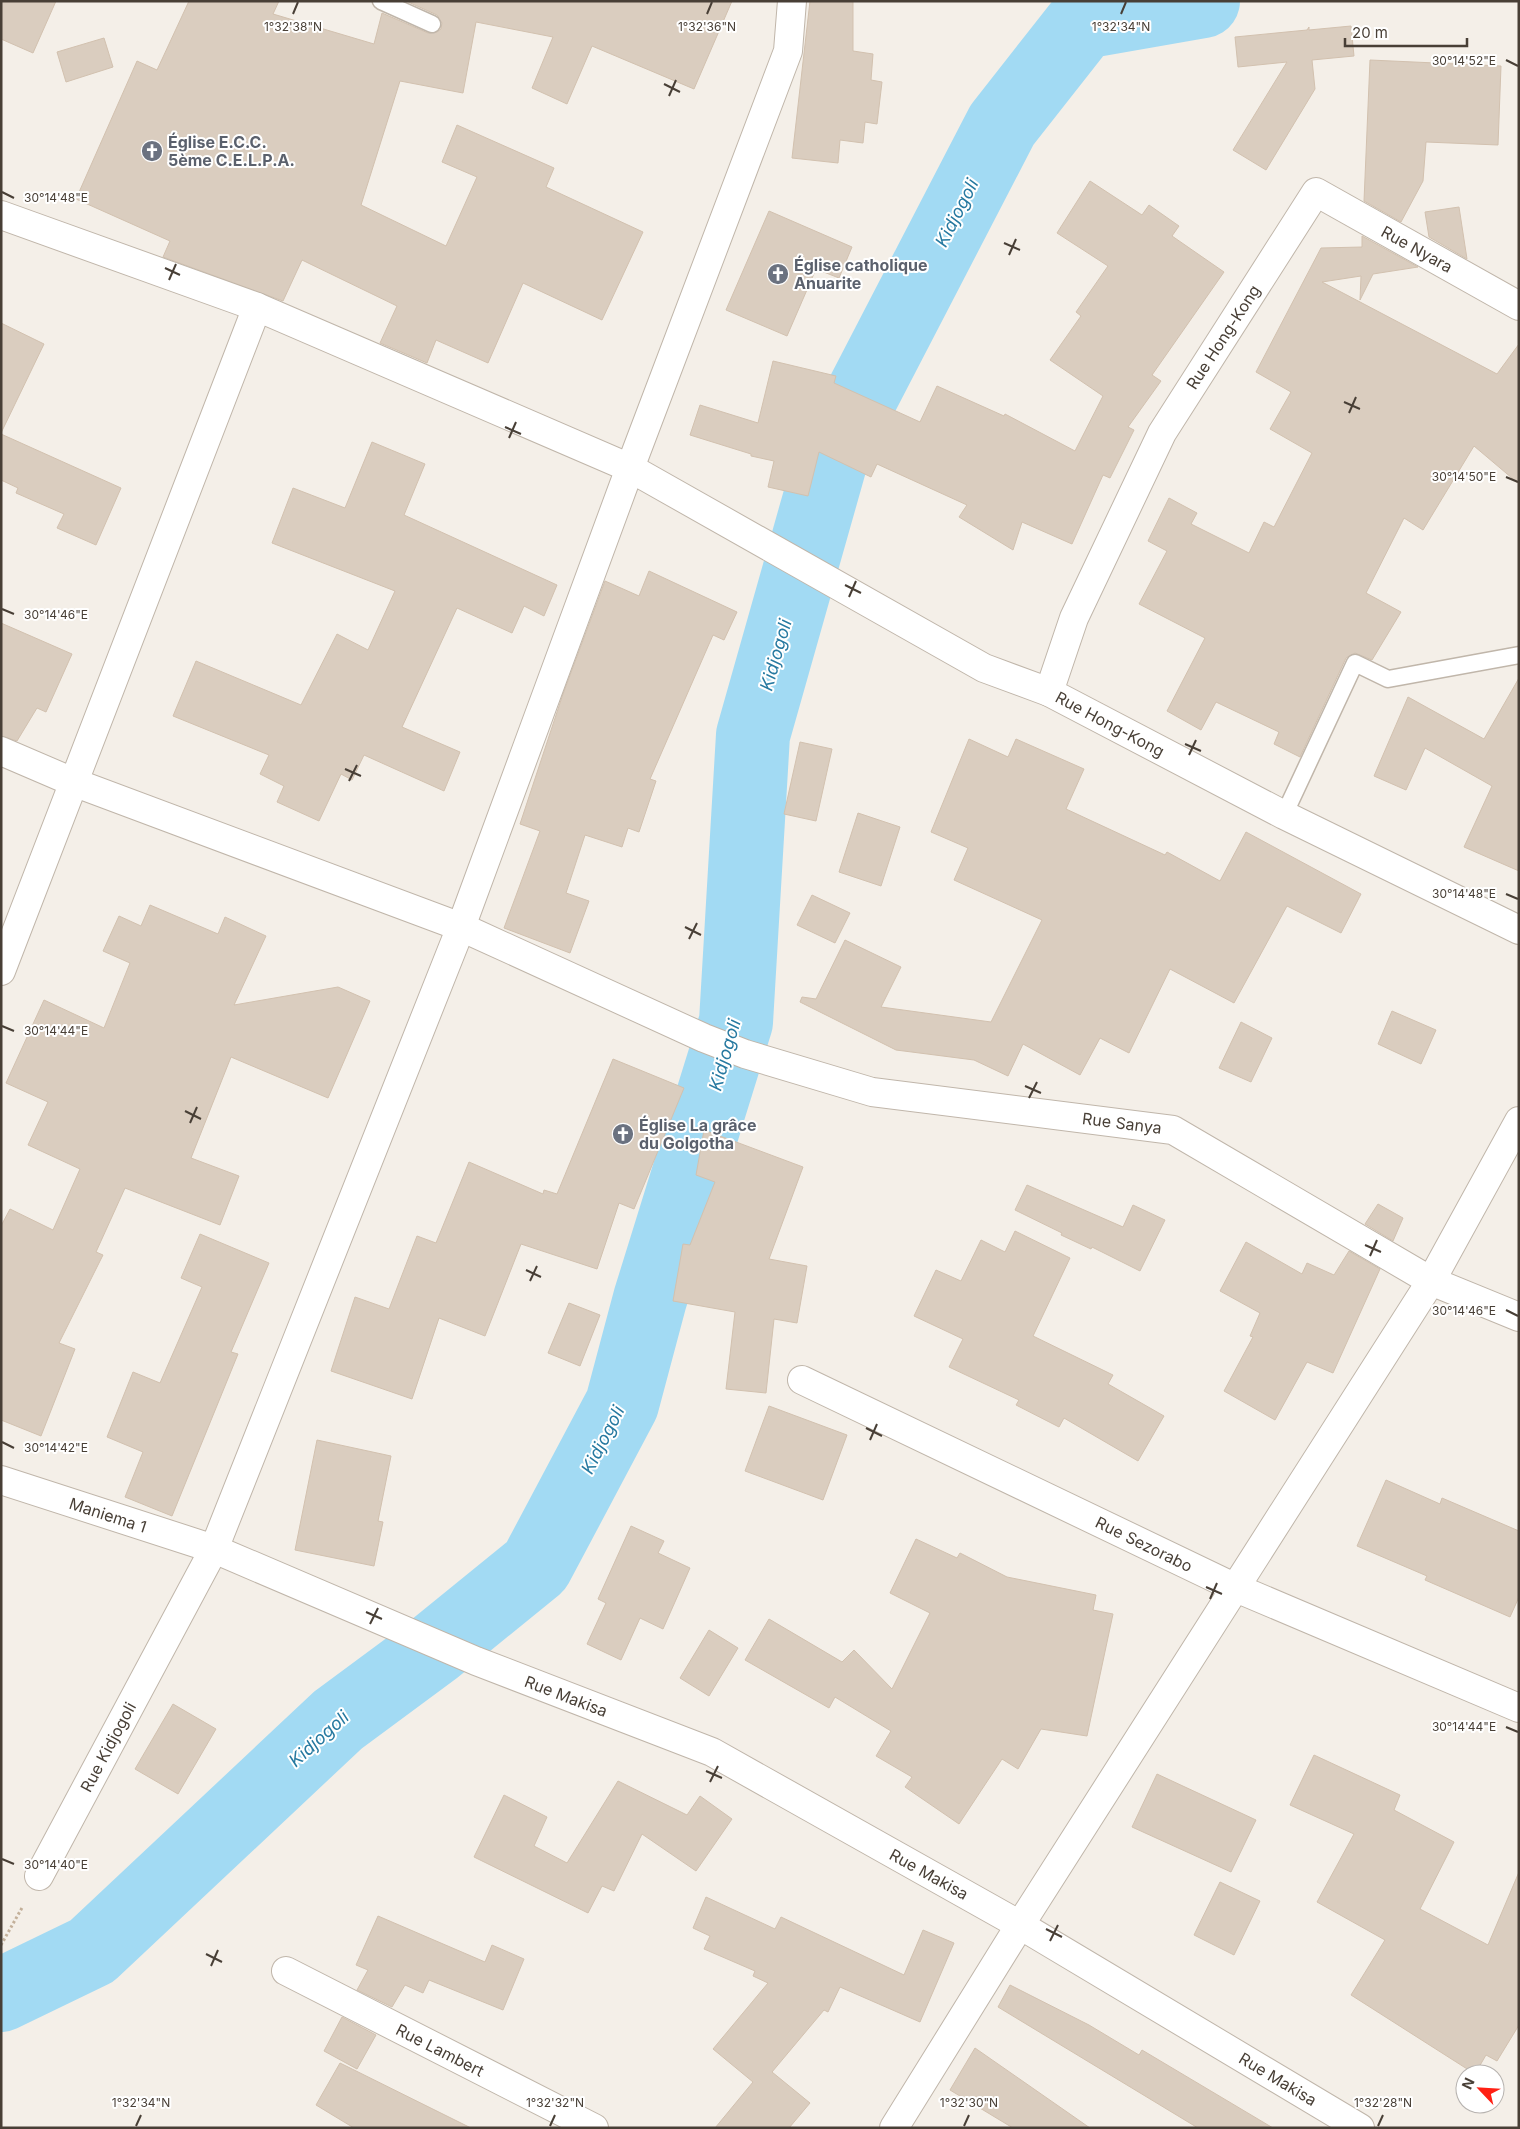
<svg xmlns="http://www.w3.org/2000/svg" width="1520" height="2129" viewBox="0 0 1520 2129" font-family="Inter,sans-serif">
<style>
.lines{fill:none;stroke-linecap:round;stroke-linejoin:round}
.river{stroke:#a2daf3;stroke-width:74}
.building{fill:#dacdbf;stroke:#d2c1af}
.lane-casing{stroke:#c0b6aa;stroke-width:19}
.street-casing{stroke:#c0b6aa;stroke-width:30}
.path{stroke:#c3b09a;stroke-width:3;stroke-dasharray:2.5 2.5;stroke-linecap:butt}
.lane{stroke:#fff;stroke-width:16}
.street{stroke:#fff;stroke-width:28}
.ticks{fill:none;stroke:#483f36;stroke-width:2}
.labels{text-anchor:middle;stroke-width:4;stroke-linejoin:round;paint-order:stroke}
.worship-label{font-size:16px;font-weight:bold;fill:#5b616d;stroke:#fff;text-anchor:start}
.street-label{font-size:16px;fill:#483f36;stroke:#fff}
.water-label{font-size:18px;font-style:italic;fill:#2679a0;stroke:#fff}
.ticks-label{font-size:12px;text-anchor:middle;fill:#483f36;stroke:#fff;stroke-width:4;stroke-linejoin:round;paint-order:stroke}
</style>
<rect width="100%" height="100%" fill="#f4efe8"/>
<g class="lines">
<polyline class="river" points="1,1995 92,1951 338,1720 434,1649 536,1566 622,1404 650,1299 736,1022 753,735 834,449 1002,125 1083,22 1203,1"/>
</g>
<g class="building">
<polygon points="1,1 56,1 33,53 1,39"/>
<polygon points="189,1 279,1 273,14 374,44 382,13 428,33 437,32 441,29 442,23 437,15 406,1 732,1 694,89 592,46 567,104 532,88 553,37 476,22 463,93 400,81 361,205 446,246 477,177 442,162 457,125 554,168 546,187 643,232 602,320 523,283 488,363 436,340 427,363 380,343 397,306 302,260 283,301 163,257 170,241 76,199 137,61 157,70"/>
<polygon points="810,1 853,1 853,51 873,54 871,80 882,82 877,124 865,122 863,143 840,140 838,163 792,158"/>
<polygon points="1351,26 1354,56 1312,60 1315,89 1266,170 1233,150 1287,62 1238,67 1235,37 1307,30 1309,27 1309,30"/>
<polygon points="104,38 113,67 66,82 57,52"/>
<polygon points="1370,60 1501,66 1498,145 1426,142 1423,181 1401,222 1364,201"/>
<polygon points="1090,181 1142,215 1149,205 1179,226 1172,236 1224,272 1152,375 1161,381 1128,427 1134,430 1110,478 1103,475 1072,544 1022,522 1013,550 959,517 967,505 877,464 871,477 819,452 808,496 768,487 774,461 751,456 751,454 690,435 700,405 758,423 773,361 836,376 834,383 920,422 937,386 1004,416 1005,414 1075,451 1103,396 1050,360 1081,316 1076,312 1108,266 1057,233"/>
<polygon points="1459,207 1467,259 1429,237 1425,212"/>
<polygon points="769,211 852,247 839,278 816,269 787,336 726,310"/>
<polygon points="1362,236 1418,267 1373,274 1360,300 1361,276 1322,282 1497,374 1519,344 1519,484 1474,446 1423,530 1404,518 1366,593 1401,612 1372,660 1355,653 1346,658 1300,757 1274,744 1279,732 1216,702 1201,730 1167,711 1205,638 1139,604 1167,551 1148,541 1169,498 1197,513 1191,524 1249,553 1264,522 1274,527 1312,453 1270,429 1291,392 1256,372 1321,248 1362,247"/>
<polygon points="1,323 44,344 1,433"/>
<polygon points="1,434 121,488 96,545 57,528 64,514 16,493 18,488 1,480"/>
<polygon points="372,442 425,464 404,515 557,585 544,616 524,606 512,633 457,608 402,727 460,752 444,791 364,755 352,780 341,774 319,821 277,802 284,786 260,774 269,755 173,716 196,661 301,705 337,634 368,650 395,591 272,543 293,488 345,508"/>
<polygon points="649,571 737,612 724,640 713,635 650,779 656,781 639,832 628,828 622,847 585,835 566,893 589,901 570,953 504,928 540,831 520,824 563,694 605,581 639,596"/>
<polygon points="1,623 72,654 46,712 37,708 17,741 1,736"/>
<polygon points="1519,678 1519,871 1464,847 1492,786 1425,748 1406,790 1374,776 1408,697 1484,739"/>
<polygon points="969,739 1008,757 1016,739 1084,769 1066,809 1165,855 1167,852 1220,881 1246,832 1361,894 1341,933 1287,906 1234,1003 1170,969 1129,1053 1100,1038 1080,1075 1023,1044 1008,1076 974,1060 896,1050 800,1002 802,997 816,999 845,940 901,967 881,1007 991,1022 1042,920 954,880 968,848 931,832"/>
<polygon points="800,742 832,749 816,821 784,814"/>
<polygon points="858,813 900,827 881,886 839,872"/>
<polygon points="812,895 850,913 835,943 797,925"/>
<polygon points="150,905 218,934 225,917 266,936 234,1005 338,987 370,1001 328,1098 231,1057 191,1158 239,1176 220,1225 125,1188 96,1252 103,1255 59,1343 75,1349 41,1436 1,1420 1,1226 10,1209 53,1230 80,1169 28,1145 48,1102 6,1083 44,1000 104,1028 130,963 103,951 119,916 141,926"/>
<polygon points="1392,1011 1436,1030 1421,1064 1378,1044"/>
<polygon points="1241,1022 1272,1038 1251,1082 1219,1068"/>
<polygon points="613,1059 684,1088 634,1209 619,1203 597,1269 521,1244 485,1336 439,1318 412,1399 331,1371 355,1297 389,1309 417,1236 436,1243 469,1162 543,1194 544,1190 557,1194"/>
<polygon points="704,1130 803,1167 769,1259 807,1266 797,1323 774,1319 766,1393 726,1389 735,1312 673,1301 683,1244 690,1245 715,1182 696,1175"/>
<polygon points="1027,1185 1123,1227 1133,1205 1165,1220 1140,1271 1092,1247 1091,1249 1061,1235 1062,1233 1015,1210"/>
<polygon points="1378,1204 1403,1218 1393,1241 1365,1224"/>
<polygon points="1015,1231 1070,1258 1033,1336 1113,1375 1108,1384 1164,1416 1138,1461 1064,1418 1059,1427 1016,1405 1019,1400 949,1367 963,1339 914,1316 936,1270 961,1281 981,1240 1005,1252"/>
<polygon points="200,1234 269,1263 231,1352 238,1354 172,1516 125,1497 143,1452 107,1437 133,1372 160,1383 202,1287 181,1278"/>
<polygon points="1246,1242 1302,1274 1307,1263 1334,1275 1349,1251 1380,1269 1333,1373 1307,1362 1275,1420 1224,1391 1253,1337 1250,1336 1260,1313 1220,1291"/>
<polygon points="569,1303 600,1315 580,1366 548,1353"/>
<polygon points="769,1406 847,1435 823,1500 745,1471"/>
<polygon points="317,1440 391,1456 378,1521 383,1522 374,1566 295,1550"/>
<polygon points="1386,1480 1440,1504 1442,1498 1519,1531 1519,1597 1510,1617 1425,1580 1427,1576 1357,1546"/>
<polygon points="631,1526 664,1541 658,1553 690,1568 663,1629 640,1618 621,1660 587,1644 606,1603 598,1599"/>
<polygon points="916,1539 957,1558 960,1553 1007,1577 1096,1595 1093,1610 1113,1614 1087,1736 1041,1729 1018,1769 1002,1759 959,1824 905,1787 912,1777 876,1756 891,1731 835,1697 829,1708 745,1660 769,1619 842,1662 854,1650 892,1689 930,1613 890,1593"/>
<polygon points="709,1630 738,1648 709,1696 680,1678"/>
<polygon points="173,1704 216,1729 178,1794 135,1769"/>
<polygon points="1314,1755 1400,1795 1394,1810 1454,1842 1420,1909 1488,1945 1519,1872 1519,2025 1497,2061 1486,2055 1475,2074 1351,1995 1385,1940 1317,1902 1354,1834 1290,1805"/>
<polygon points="1157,1774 1256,1820 1231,1872 1132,1827"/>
<polygon points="618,1781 687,1815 700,1796 732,1819 696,1871 642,1834 614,1891 602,1886 588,1913 474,1857 504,1795 547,1817 534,1846 567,1863"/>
<polygon points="1220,1882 1260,1901 1234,1955 1194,1935"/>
<polygon points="706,1897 775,1929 781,1917 904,1975 923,1930 954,1943 920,2022 840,1987 828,2012 824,2010 772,2072 810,2103 789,2128 715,2128 753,2082 713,2049 768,1983 753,1976 755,1971 704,1949 710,1936 693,1928"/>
<polygon points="378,1916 485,1962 492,1945 524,1959 503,2010 429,1980 423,1993 405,1985 392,2007 357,1990 368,1970 356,1965"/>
<polygon points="1010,1985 1089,2025 1139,2055 1142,2050 1273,2128 1198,2128 998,2007"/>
<polygon points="342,2017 376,2035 357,2069 324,2051"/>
<polygon points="975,2048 1090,2128 1013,2128 950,2090"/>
<polygon points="340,2063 471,2128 354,2128 316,2105"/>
</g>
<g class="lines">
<g class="lane-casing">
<g id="lane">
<polyline points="381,1 432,24"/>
<polyline points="1284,815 1355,663 1388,679 1519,655"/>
</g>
</g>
<g class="street-casing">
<g id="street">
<polyline points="1,215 257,307 630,468 984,668 1049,692"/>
<polyline points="1519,306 1316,192 1162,433 1074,618 1049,692 1284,815 1519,930"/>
<polyline points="1,751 73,782 461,927 704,1038 745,1054 872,1092 1173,1130 1431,1281 1519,1317"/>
<polyline points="1,971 257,307"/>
<polyline points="802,1380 1236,1588 1519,1708"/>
<polyline points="1,1480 214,1549 476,1661 712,1752 1020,1925 1360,2128"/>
<polyline points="39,1876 214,1549 461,927 630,468 788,51 792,1"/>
<polyline points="286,1971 594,2128"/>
<polyline points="894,2128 1020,1925 1431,1281 1519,1121"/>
</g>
</g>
<polyline class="path" points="1,1945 23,1906"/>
<use href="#lane" class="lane"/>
<use href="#street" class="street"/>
</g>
<path class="ticks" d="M 293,14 L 298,2M 707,14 L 712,2M 1121,14 L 1126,2M 1506,60 L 1518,66M 664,84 L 680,92M 669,96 L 676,80M 2,192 L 14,198M 1004,243 L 1020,250M 1009,255 L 1016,239M 165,268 L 180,275M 169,280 L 176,264M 1344,402 L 1360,409M 1349,413 L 1356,397M 505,427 L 521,434M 509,438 L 516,422M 1506,477 L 1518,482M 845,585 L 861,593M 849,597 L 856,581M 2,609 L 14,614M 1185,744 L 1201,751M 1189,755 L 1196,740M 345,769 L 361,776M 349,781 L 357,765M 1506,894 L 1518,899M 685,927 L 701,935M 689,939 L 697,923M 2,1026 L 14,1031M 1025,1086 L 1041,1093M 1029,1098 L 1037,1082M 185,1111 L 201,1119M 190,1123 L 197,1107M 1365,1245 L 1381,1252M 1370,1256 L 1377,1240M 526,1270 L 541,1277M 530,1281 L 537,1266M 1506,1310 L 1518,1316M 866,1428 L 882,1436M 870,1440 L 877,1424M 2,1442 L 14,1448M 1206,1587 L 1222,1594M 1210,1599 L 1217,1583M 366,1612 L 382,1619M 370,1624 L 378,1608M 1506,1727 L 1518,1732M 706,1771 L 722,1778M 710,1782 L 718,1766M 2,1859 L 14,1864M 1046,1929 L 1062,1937M 1050,1941 L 1058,1925M 206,1954 L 222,1962M 211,1966 L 218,1950M 136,2126 L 141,2115M 550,2126 L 555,2115M 964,2126 L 969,2115M 1378,2126 L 1383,2115"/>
<defs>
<g id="church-disc" transform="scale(1.125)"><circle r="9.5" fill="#6b7280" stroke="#fff"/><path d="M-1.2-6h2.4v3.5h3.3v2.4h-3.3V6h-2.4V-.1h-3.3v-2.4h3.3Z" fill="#fff"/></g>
</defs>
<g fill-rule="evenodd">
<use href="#church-disc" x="152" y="151"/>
<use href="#church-disc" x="778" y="274"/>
<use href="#church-disc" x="623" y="1134"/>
</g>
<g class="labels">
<g class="worship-label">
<text x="168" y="148">Église E.C.C.<tspan x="168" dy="18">5ème C.E.L.P.A.</tspan></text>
<text x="794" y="271">Église catholique<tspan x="794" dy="18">Anuarite</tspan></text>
<text x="639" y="1131">Église La grâce<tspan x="639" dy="18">du Golgotha</tspan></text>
</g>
<g class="street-label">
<text transform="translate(1417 249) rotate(29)" y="6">Rue Nyara</text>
<text transform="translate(1223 337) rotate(-57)" y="6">Rue Hong-Kong</text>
<text transform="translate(1110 724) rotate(28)" y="6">Rue Hong-Kong</text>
<text transform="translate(1122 1123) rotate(7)" y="6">Rue Sanya</text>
<text transform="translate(108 1515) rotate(18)" y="6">Maniema 1</text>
<text transform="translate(1144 1544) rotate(26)" y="6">Rue Sezorabo</text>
<text transform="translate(566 1696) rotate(21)" y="6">Rue Makisa</text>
<text transform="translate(108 1747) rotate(-62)" y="6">Rue Kidjogoli</text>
<text transform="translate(929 1874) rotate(29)" y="6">Rue Makisa</text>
<text transform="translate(440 2050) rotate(27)" y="6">Rue Lambert</text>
<text transform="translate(1278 2079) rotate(31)" y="6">Rue Makisa</text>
</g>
<g class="water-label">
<text transform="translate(957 213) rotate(-63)" y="6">Kidjogoli</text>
<text transform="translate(776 655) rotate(-74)" y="6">Kidjogoli</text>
<text transform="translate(725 1055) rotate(-74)" y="6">Kidjogoli</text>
<text transform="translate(603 1440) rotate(-63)" y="6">Kidjogoli</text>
<text transform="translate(319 1739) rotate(-42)" y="6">Kidjogoli</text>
</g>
</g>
<g class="ticks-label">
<text x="293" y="31">1°32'38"N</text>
<text x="707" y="31">1°32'36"N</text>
<text x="1121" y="31">1°32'34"N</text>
<text x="1464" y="65">30°14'52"E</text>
<text x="56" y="202">30°14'48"E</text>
<text x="1464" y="481">30°14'50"E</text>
<text x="56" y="619">30°14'46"E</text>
<text x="1464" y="898">30°14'48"E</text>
<text x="56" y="1035">30°14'44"E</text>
<text x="1464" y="1315">30°14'46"E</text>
<text x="56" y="1452">30°14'42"E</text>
<text x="1464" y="1731">30°14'44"E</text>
<text x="56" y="1869">30°14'40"E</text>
<text x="141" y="2107">1°32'34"N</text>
<text x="555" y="2107">1°32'32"N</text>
<text x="969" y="2107">1°32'30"N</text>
<text x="1383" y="2107">1°32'28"N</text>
</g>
<rect width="1520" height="2129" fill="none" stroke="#483f36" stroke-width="5"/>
<g transform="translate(1480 2089) rotate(295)"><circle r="24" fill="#ffffff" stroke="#b6b2af"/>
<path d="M0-4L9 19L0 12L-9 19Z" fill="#ff2014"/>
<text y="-8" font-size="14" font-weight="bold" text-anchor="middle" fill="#483f36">N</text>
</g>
<path d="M1345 38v8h122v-8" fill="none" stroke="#483f36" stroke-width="2.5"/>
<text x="1352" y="38" font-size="15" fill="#483f36" stroke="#ffffff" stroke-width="4" paint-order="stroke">20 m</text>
</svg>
